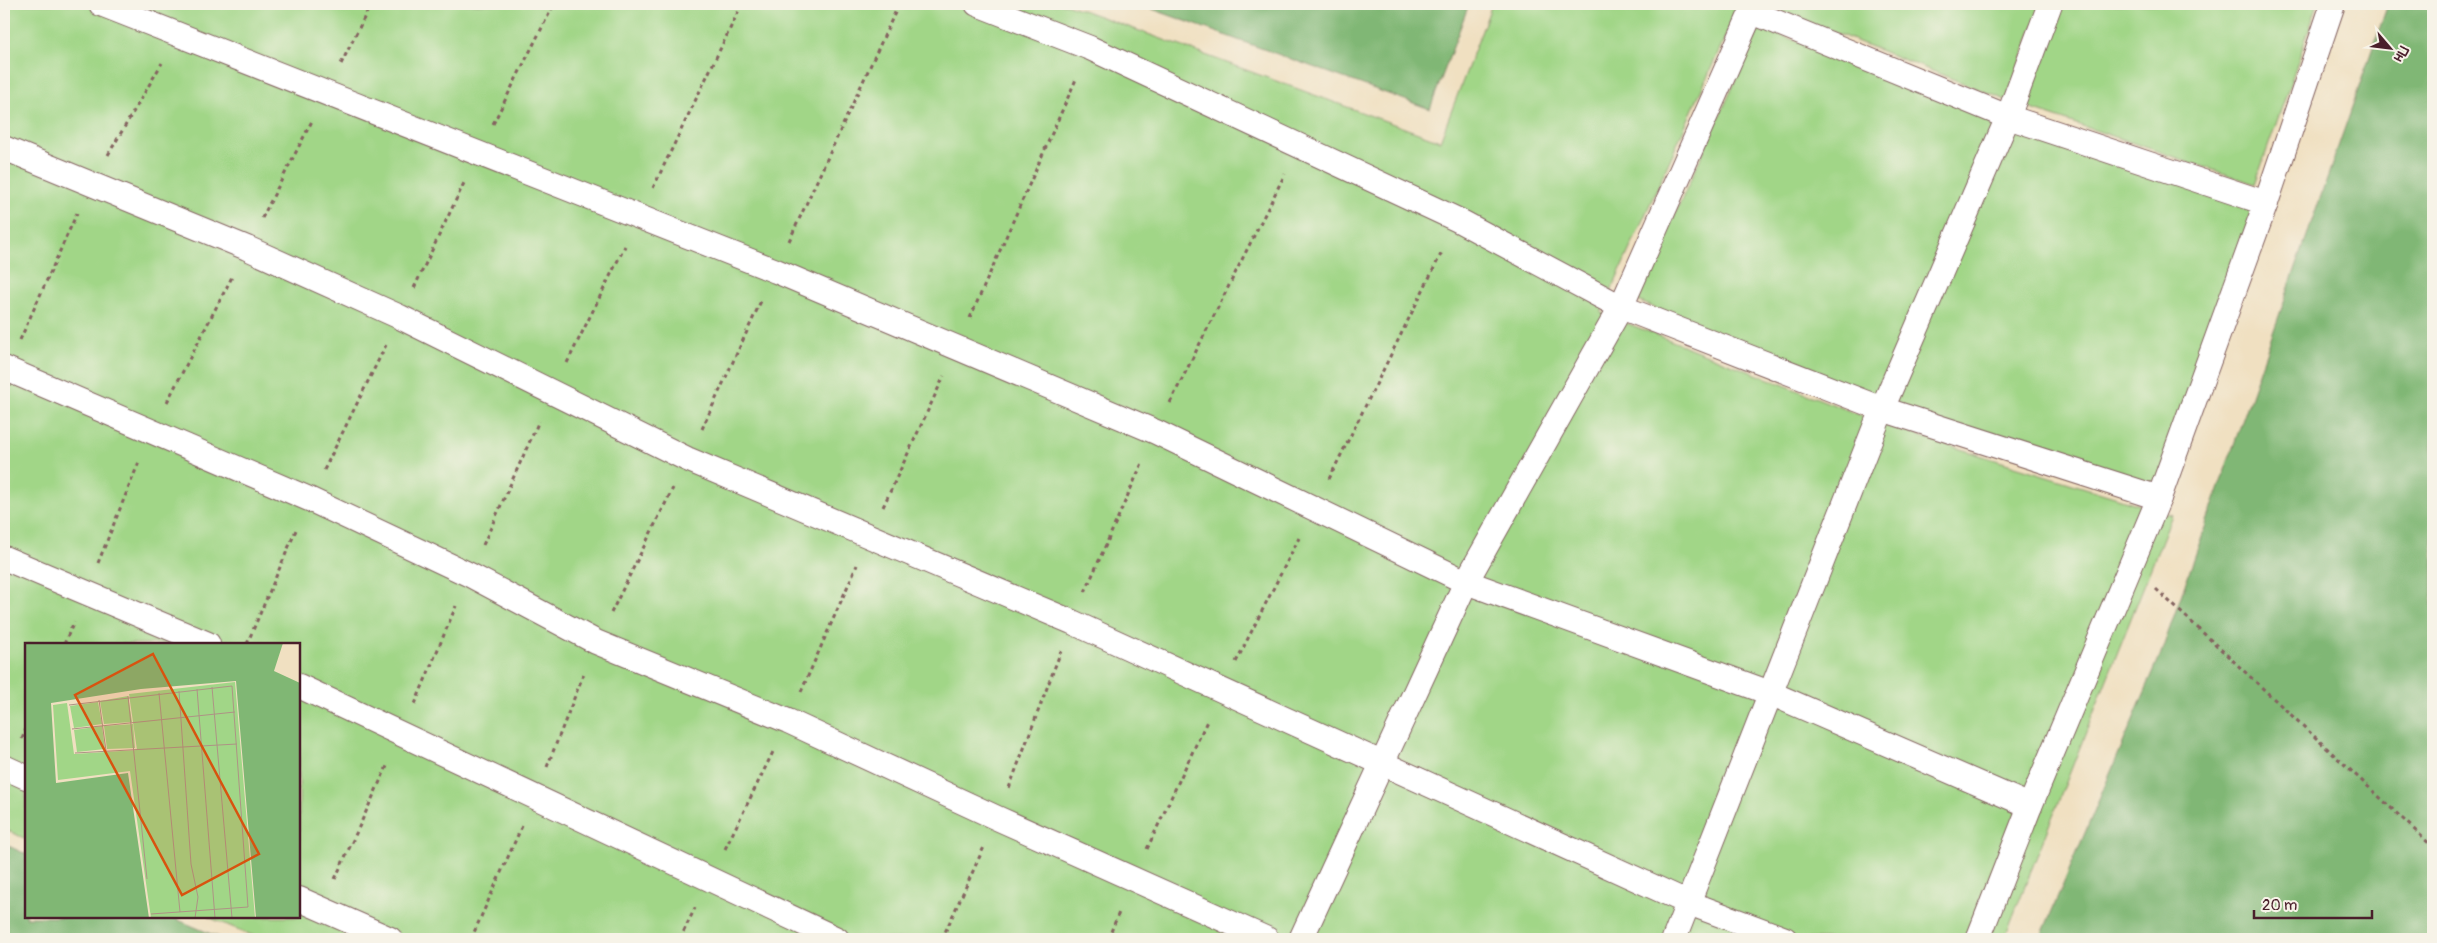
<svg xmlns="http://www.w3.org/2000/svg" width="2437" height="943" viewBox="0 0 2437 943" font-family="Pangolin,sans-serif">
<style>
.green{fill:#a1d687;stroke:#767a59}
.forest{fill:#80b774;stroke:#656b50}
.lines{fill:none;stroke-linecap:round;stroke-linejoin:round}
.lane-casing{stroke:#846360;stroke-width:26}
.path{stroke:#846360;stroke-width:3;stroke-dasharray:4 4;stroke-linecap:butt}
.lane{stroke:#fff;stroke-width:24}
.inset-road{fill:none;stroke:#ae9385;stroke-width:1}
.view{fill:#d8530f;fill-opacity:0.15;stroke:#d8530f;stroke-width:2.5}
.inset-edge{fill:none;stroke:#4a1f2b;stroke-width:2.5}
</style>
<rect width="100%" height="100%" fill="#f7f3e8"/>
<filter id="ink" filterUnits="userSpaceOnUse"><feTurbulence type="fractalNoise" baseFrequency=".02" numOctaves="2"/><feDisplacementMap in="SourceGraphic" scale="10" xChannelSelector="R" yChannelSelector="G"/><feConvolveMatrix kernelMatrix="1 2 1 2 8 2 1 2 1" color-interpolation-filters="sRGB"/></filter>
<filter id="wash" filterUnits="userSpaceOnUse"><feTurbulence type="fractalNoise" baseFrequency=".0096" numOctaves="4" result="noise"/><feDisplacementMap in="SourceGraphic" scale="20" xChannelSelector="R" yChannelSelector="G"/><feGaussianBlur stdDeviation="1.12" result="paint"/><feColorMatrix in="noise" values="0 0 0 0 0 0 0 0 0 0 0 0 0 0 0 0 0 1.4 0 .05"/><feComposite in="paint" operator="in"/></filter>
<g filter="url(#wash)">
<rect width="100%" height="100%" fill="#f0e0c1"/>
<g class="green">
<polygon points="4,4 1066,4 1440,141 1492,4 1740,4 1601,313 1893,428 2172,515 2004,939 261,939 208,917 299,917 299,644 26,644 26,839 4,829"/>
<polygon points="1777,4 2042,4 2006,100 1775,9"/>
<polygon points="2060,4 2318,4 2255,184 2023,106"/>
<polygon points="1760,27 1999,120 1876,400 1636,300"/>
<polygon points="2013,126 2259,205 2157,492 1889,405"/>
</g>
<g class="forest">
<polygon points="1138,4 1469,4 1430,109"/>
<polygon points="2388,4 2433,4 2433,939 2040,939 2160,656"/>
<polygon points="4,844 26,854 26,917 171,917 223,939 4,939"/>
</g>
</g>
<g filter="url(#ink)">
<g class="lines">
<g class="lane-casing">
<g id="lane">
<polyline points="101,4 776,271 1156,432 1466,582 1770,693 2030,806"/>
<polyline points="977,4 1090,48 1458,220 1621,307 1882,409 2159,498"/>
<polyline points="1752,12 2008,117 2266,203"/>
<polyline points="4,148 247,248 400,317 687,459 1072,622 1689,903 1785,939"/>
<polyline points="4,368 309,499 470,575 596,642 788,721 997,818 1267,939"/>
<polyline points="4,558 208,644"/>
<polyline points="299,686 837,939"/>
<polyline points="4,767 26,777"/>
<polyline points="299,899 390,939"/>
<polyline points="1301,939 1466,582 1621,307 1755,4"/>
<polyline points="1674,939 1882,409 2008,117 2050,4"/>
<polyline points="1978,939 2030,806 2159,498 2266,203 2333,4"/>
</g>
</g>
<g class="path">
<polyline points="341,64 371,4"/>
<polyline points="493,124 554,4"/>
<polyline points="108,155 162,63"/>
<polyline points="653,188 742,4"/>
<polyline points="262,218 312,121"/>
<polyline points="789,241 899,4"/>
<polyline points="414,288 464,183"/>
<polyline points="970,318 1077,77"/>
<polyline points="20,340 77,213"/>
<polyline points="567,363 625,246"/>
<polyline points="167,402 232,277"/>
<polyline points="1170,403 1285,174"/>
<polyline points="702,429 761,301"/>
<polyline points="324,470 386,345"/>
<polyline points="1329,479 1443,250"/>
<polyline points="883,507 944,376"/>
<polyline points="483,545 539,421"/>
<polyline points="98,563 139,462"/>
<polyline points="2156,589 2433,847"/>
<polyline points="1085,592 1143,461"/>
<polyline points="611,613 673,488"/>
<polyline points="64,644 74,622"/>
<polyline points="247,644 296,530"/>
<polyline points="1236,662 1299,538"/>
<polyline points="801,692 857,565"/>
<polyline points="415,704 456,606"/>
<polyline points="22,739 26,729"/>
<polyline points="547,767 584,673"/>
<polyline points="1009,788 1061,651"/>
<polyline points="725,849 774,750"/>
<polyline points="1147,849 1208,719"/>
<polyline points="335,879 388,764"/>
<polyline points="471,939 522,826"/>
<polyline points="680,939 695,908"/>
<polyline points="942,939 984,847"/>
<polyline points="1108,939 1120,910"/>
</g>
<use href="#lane" class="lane"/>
</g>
</g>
<g transform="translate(25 643)">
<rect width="275" height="275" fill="#f0e0c1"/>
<path d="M 210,39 L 230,275 L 126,275 L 105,128 L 33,137 L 28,62 L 42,60 L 49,111 L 112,107 L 104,51 ZM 103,53 L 107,79 L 79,81 L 75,58 ZM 73,59 L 77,81 L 49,85 L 45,63 ZM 108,81 L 110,105 L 82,106 L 79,83 ZM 77,83 L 80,106 L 52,109 L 49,87 Z" fill="#a1d687"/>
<path d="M 0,0 L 258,0 L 249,28 L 275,40 L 275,275 L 231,275 L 211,38 L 116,46 L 26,60 L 31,140 L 103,130 L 124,275 L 0,275 Z" fill="#80b774"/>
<path class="inset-road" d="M 187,44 L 207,275M 172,46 L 190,275M 154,48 L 166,221 L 173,254 L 170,275M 134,50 L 155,269M 103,53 L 122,236M 74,57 L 81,108M 44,62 L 207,43 L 223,264 L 126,271M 47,86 L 210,69M 50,110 L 212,101"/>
<path class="view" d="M 128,11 L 234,211 L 157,252 L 50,52 Z"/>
<rect width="275" height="275" class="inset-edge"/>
</g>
<rect width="2437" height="943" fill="none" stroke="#f7f3e8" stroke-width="20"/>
<g transform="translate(2390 48) rotate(118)" stroke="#f7f3e8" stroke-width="4" paint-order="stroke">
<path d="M0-4L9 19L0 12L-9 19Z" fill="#4a1f2b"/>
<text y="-8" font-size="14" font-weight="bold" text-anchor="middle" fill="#4a1f2b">Пн</text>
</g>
<path d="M2254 910v8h118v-8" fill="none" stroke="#4a1f2b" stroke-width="2.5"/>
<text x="2262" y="910" font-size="15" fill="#4a1f2b" stroke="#f7f3e8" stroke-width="4" paint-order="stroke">20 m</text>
</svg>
